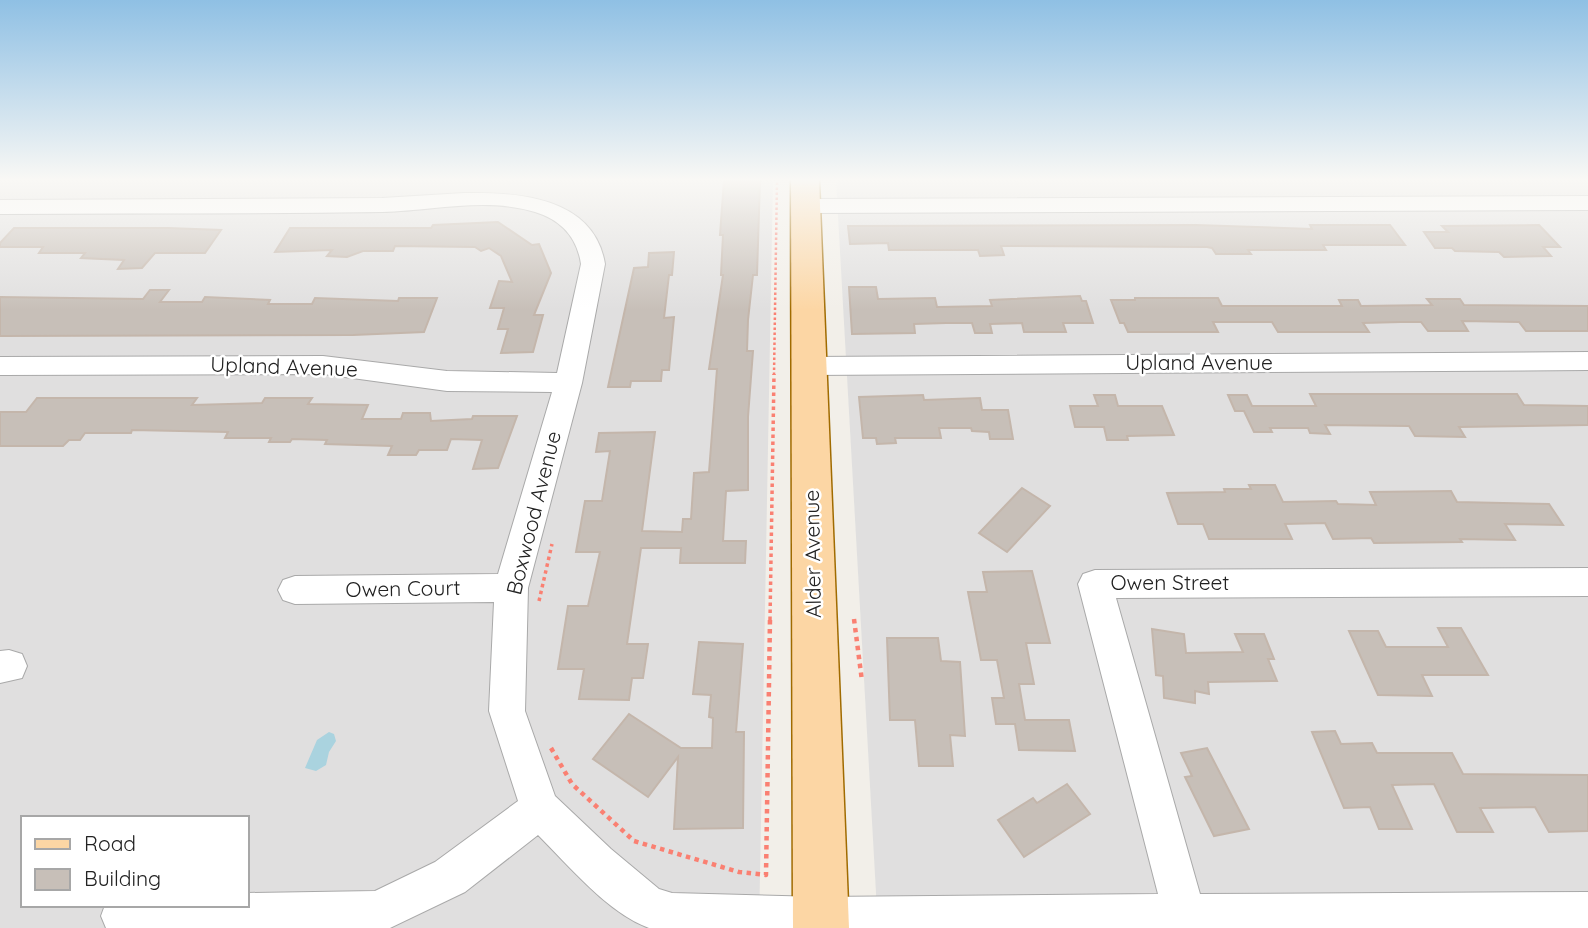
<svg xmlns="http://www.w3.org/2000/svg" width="1588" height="928" viewBox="0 0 1588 928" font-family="Quicksand,sans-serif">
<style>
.residential{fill:#e0dfdf;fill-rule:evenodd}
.water{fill:#aad3df}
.building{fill:#c7bfb8;stroke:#c4b6ab;stroke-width:2}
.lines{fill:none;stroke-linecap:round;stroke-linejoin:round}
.minor-casing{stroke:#a9a9a9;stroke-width:2}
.major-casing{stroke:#a06b00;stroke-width:3}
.path-far2{stroke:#fa8072;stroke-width:2.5;stroke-dasharray:2.5 2.5;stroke-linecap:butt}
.path-far1{stroke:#fa8072;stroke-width:3.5;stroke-dasharray:3.5 3.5;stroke-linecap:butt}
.path{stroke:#fa8072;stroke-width:4.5;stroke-dasharray:4.5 4.5;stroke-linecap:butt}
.minor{fill:#fff;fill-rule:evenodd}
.major{fill:#fcd6a4;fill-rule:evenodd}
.labels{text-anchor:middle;stroke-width:5;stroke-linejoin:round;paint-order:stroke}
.street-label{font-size:21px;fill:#222;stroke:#fff}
</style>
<rect width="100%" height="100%" fill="#f2efe9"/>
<g class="residential">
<path d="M 0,180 L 773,180 L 759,928 L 0,928 ZM 23,818 L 247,818 L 247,905 L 23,905 Z"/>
<polygon points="836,180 1588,180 1588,928 878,928"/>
</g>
<polygon class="water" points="329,732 334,734 336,741 329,752 326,765 316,771 305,768 317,740"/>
<g class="building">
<polygon points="724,180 760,180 757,275 753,275 748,320 747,351 753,351 748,417 748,490 726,491 723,541 746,541 745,563 680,563 681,548 641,548 627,644 648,644 643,678 632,678 629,700 579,699 584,669 558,669 568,606 588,606 600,552 576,552 585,501 602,501 610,451 596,452 599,433 655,432 642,531 682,532 683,519 691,519 694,473 709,472 717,369 709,369 723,275 721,275 723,235 720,235"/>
<polygon points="498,222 532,245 539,244 551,273 534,315 543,315 533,352 501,353 508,329 498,329 504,308 490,308 499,281 512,282 501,256 489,248 481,251 475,247 395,246 393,251 363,251 347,257 327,256 332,250 275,252 290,228 431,228 433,225"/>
<polygon points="1196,225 1312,229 1310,225 1390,225 1405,245 1323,245 1326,250 1248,250 1251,254 1216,254 1212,248 1207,247 1014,246 1001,246 1004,255 980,256 978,250 889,250 888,243 850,244 848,226"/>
<polygon points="1539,225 1560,247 1543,247 1551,256 1504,257 1499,252 1455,251 1452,248 1435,248 1424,232 1448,232 1442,226"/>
<polygon points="14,228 168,228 221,230 205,253 155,253 142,268 118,269 124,260 81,258 85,253 39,253 43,247 0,247 0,243"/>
<polygon points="674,252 672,275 669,275 664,318 674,317 669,370 662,370 661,381 631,381 630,387 608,387 634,268 648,267 649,253"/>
<polygon points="849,287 876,287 878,299 935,298 937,307 992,306 990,300 1080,296 1082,301 1086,301 1093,323 1063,323 1066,332 1024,332 1022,323 990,324 992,333 975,333 972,323 946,323 914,324 915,333 852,334"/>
<polygon points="150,290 169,290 160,302 202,302 205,297 270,300 268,304 312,304 315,298 398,301 399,298 437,298 424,332 353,335 0,336 0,297 143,299"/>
<polygon points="1135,298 1218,298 1222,306 1342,306 1339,300 1358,300 1361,306 1432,305 1427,299 1460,299 1464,305 1588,306 1588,331 1526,331 1519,322 1462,321 1468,331 1428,331 1421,322 1401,322 1363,323 1369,332 1278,332 1272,322 1213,322 1218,332 1128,332 1124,323 1120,323 1111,300 1135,300"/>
<polygon points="1310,394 1517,394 1524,405 1588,406 1588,425 1459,427 1465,437 1415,436 1409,426 1325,425 1330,434 1310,433 1308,428 1270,428 1272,432 1254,432 1244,411 1235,411 1228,395 1247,395 1252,406 1316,406"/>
<polygon points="923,395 924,400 980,398 982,410 1008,410 1013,439 990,439 989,432 972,431 971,428 939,428 941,438 895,438 896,443 877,444 876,438 863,438 859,397"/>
<polygon points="1094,395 1115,395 1118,406 1162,406 1174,435 1127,436 1128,440 1107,440 1104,427 1075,427 1070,406 1098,406"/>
<polygon points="37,398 197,398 192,405 262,403 265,398 312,398 308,404 368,405 362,419 401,419 403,413 430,413 431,421 472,419 473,416 517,416 498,468 473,469 482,440 451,439 447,450 419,450 416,455 388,455 392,446 325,444 327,440 292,439 290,442 269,442 271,438 225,438 228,432 132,430 131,433 85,433 80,440 69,440 63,446 0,446 0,412 26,412"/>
<polygon points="1249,485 1275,485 1283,502 1336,501 1338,504 1376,505 1370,492 1451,491 1457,502 1549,504 1563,525 1505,524 1515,540 1460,539 1462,542 1374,543 1371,538 1333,539 1325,523 1285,524 1292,539 1209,539 1203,524 1178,524 1167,493 1225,492 1224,489 1251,489"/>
<polygon points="1022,488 1050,506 1007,552 979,533"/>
<polygon points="1032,571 1050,643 1026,643 1034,684 1019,684 1025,720 1069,720 1075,751 1019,750 1015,724 996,724 992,698 1004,698 997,660 981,660 968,592 987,592 983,572"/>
<polygon points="1438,628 1461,628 1488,675 1422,675 1432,696 1378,695 1349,631 1378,631 1386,647 1448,647"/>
<polygon points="1152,629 1184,634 1186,653 1243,652 1235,634 1264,634 1274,659 1268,659 1277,681 1208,682 1209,694 1195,691 1195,703 1164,698 1163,676 1156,675"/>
<polygon points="887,638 938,638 941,661 960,662 965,736 950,735 953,766 919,766 915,720 890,720"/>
<polygon points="699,642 743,644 736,732 744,732 743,828 674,829 678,757 648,797 593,759 629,714 681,748 712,748 713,718 709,717 711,695 693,694"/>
<polygon points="1335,731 1341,744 1372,743 1377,753 1452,753 1463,774 1588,775 1588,831 1549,832 1535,807 1480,808 1493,832 1457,832 1434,784 1392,785 1412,829 1379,829 1370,807 1344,808 1312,732"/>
<polygon points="1207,748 1249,829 1214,836 1185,777 1192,776 1181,753"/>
<polygon points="1067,784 1090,814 1024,857 998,820 1033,798 1037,803"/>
</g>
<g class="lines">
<g class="minor-casing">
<g id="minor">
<path d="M 464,193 C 518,192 594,197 605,264 L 582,383 L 528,588 L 525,711 L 555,796 L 611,849 L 659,889 L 672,893 L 821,897 L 1158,894 L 1078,584 L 1083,574 L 1095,570 L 1588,568 L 1588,596 L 1116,598 L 1200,894 L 1588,892 L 1588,928 L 649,928 C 608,913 569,866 538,835 L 465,892 L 390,928 L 106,928 L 101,916 L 105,905 L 247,905 L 247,893 L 375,891 L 435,862 L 518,801 L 489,711 L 494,602 L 295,604 L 283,600 L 278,590 L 283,580 L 295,576 L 498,574 L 552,392 L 447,391 L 323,374 L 0,375 L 0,357 L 323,356 L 447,371 L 557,373 L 581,264 C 577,237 561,220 535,212 C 487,197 431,211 382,212 C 255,214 127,213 0,214 L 0,200 L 382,198 Z"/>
<polygon points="1588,196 1588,210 806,213 798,211 795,206 798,201 806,199"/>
<polygon points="1588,352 1588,370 809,375 799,373 796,366 799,359 809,357"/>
<polygon points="9,650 22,654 27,666 22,678 0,683 0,651"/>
</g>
</g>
<g class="major-casing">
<polygon id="major" points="791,180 819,180 849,928 793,928"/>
</g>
<polyline class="path-far2" points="774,375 777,180"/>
<g class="path-far1">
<polyline points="539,601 552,544"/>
<polyline points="770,620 774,374"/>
</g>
<g class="path">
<polyline points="854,619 862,681"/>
<polyline points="551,748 572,784 634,841 739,872 766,875 770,619"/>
</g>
<use href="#minor" class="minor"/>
<use href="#major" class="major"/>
</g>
<linearGradient id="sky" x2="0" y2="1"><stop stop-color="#8fc0e4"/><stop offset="0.58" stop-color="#f9f8f5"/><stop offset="1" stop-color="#f9f8f5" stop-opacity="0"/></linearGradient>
<rect width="1588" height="310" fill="url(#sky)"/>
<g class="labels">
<g class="street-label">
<text x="1199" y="370">Upland Avenue</text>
<text transform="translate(284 367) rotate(2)" y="7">Upland Avenue</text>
<text transform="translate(534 513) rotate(-76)" y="7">Boxwood Avenue</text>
<text transform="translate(813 554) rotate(-91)" y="7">Alder Avenue</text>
<text x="1170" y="590">Owen Street</text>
<text transform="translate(403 589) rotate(-1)" y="7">Owen Court</text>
</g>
</g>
<rect x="21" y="816" width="228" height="91" fill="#ffffff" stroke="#a7a7a7" stroke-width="2"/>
<rect x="35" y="839" width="35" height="10" fill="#fcd6a4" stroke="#a7a7a7" stroke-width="2"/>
<text x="84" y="851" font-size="21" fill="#222222">Road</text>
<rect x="35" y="869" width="35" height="21" fill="#c7bfb8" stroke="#a7a7a7" stroke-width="2"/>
<text x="84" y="886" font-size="21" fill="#222222">Building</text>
</svg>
